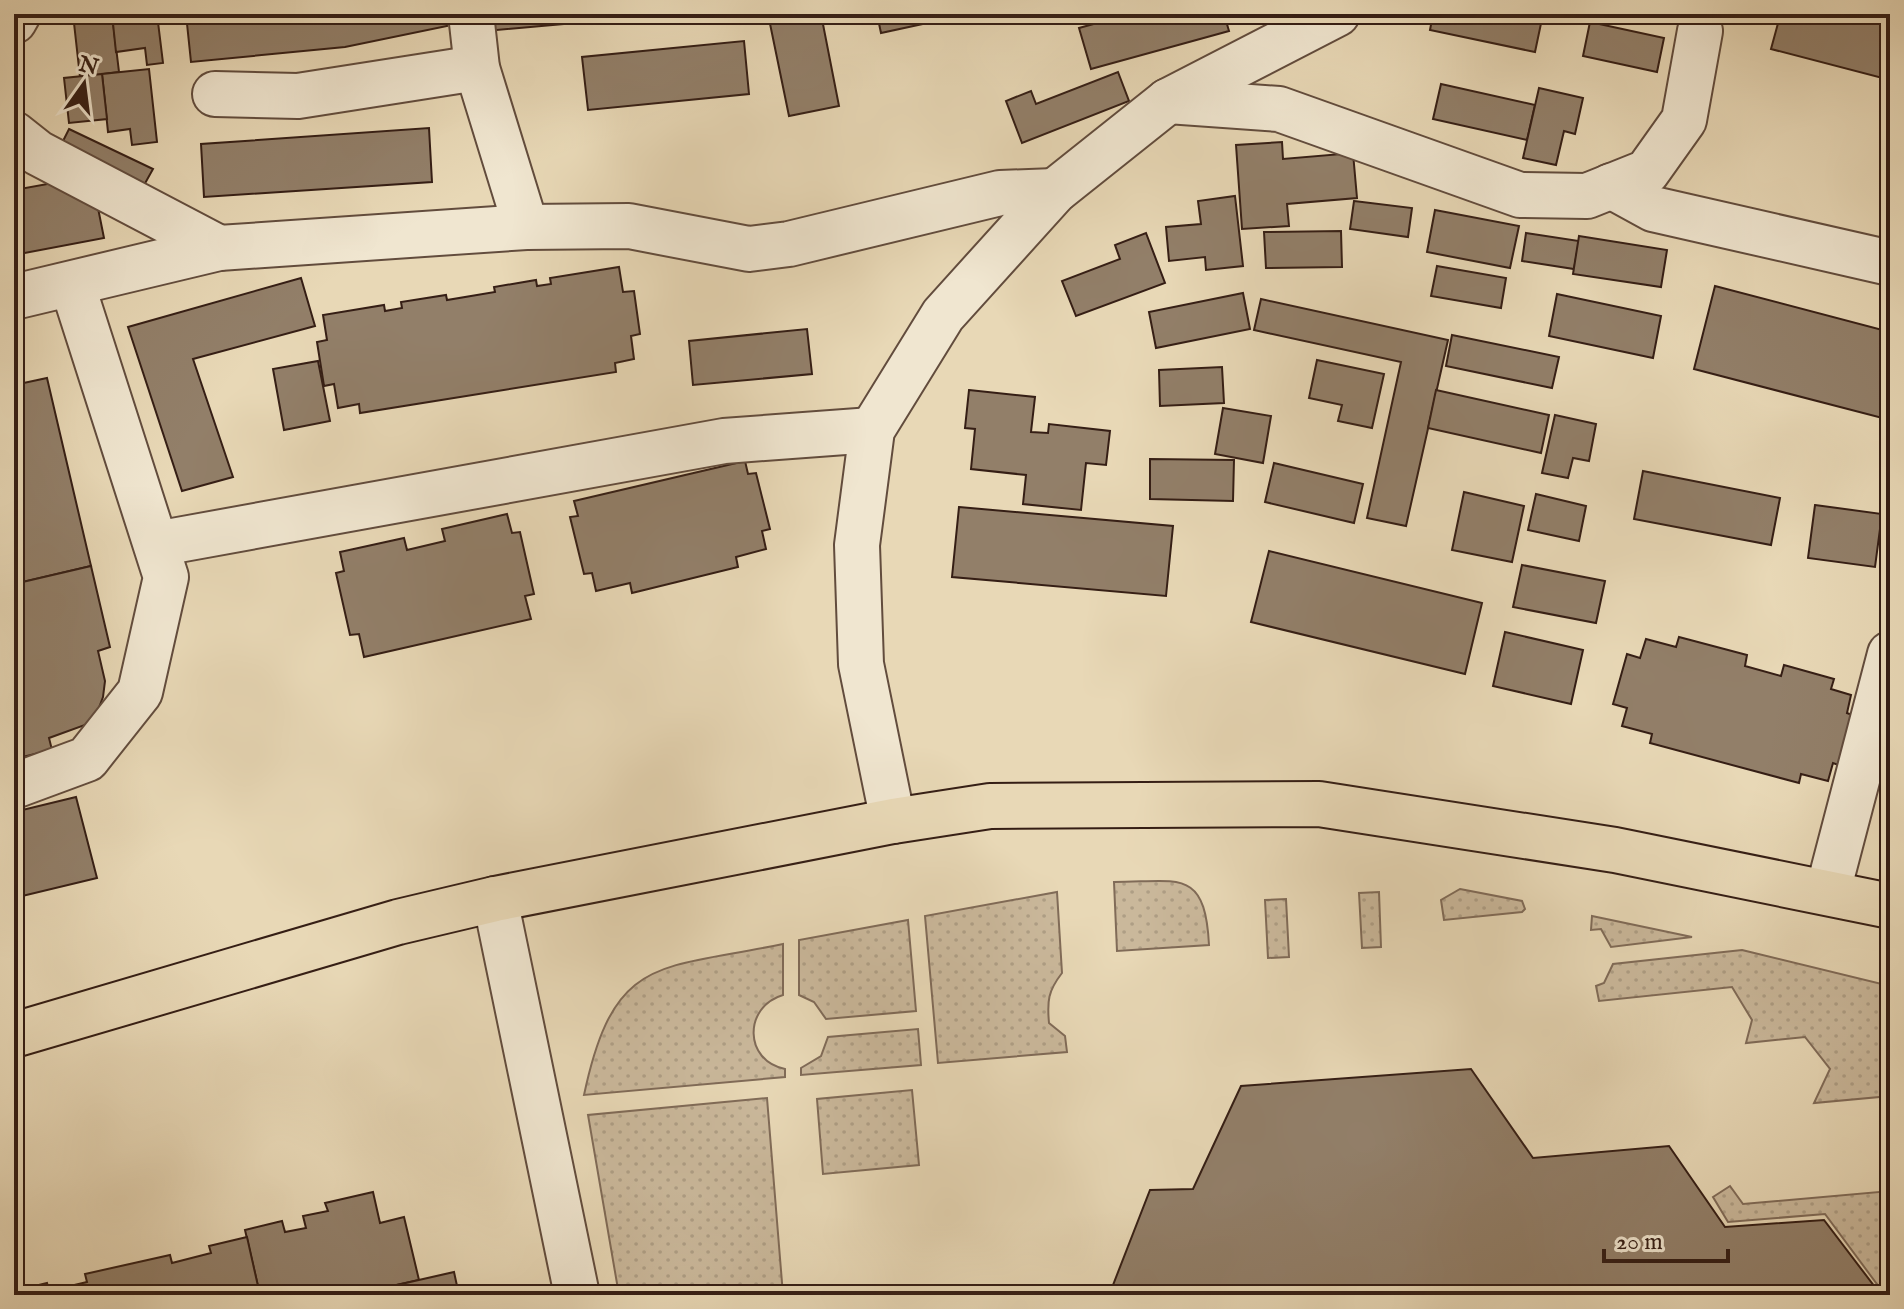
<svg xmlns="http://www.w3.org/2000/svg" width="1904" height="1309" viewBox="0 0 1904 1309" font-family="'IM FELL English',serif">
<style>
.grass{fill:url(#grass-dots);stroke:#806b58;stroke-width:2}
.building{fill:#927f69;stroke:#351e15;stroke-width:2}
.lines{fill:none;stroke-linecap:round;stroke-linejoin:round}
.minor-casing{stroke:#624c3d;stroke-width:48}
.major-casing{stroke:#351e15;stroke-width:48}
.minor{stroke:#f0e6d0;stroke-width:44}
.major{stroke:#e8d8b6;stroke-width:44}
</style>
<defs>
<pattern id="grass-dots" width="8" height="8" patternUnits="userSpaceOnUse" patternTransform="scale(2)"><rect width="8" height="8" fill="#cab89b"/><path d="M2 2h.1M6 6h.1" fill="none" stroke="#ae9e85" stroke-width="1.8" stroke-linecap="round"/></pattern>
</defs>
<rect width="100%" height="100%" fill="#e8d8b6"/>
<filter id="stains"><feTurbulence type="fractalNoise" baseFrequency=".0025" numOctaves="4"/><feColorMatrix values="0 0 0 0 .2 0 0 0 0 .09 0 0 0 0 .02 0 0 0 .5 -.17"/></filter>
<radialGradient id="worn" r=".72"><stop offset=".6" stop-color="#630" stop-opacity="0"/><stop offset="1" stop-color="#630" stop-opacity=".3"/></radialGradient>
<g class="grass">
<path d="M 1114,882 C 1178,882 1205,867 1209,945 L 1117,951 Z"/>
<polygon points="1460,889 1522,901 1525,909 1522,912 1444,920 1441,900"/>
<path d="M 1057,892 L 1062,973 C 1048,991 1047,1001 1049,1023 L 1065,1036 L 1067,1052 L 938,1063 L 925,916 Z"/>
<polygon points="1379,892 1381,947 1362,948 1359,893"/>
<polygon points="1286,899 1289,957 1268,958 1265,900"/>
<polygon points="1592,916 1692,937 1611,947 1601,929 1591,930"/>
<polygon points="908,920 916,1011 826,1019 814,1002 799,995 799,940"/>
<path d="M 783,944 L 783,995 C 743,1007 744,1061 785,1069 L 785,1077 L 584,1095 C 614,954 658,970 783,944 Z"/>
<polygon points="1742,950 1890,986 1890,1096 1814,1103 1830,1069 1805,1037 1746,1043 1752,1020 1732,987 1599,1001 1596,986 1604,983 1613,964"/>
<polygon points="918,1029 921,1065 801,1075 801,1068 821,1056 828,1037"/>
<polygon points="912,1090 919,1165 823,1174 817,1099"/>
<polygon points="767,1098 783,1295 619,1295 588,1115"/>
<polygon points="1730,1186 1743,1204 1890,1191 1890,1295 1885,1295 1825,1214 1728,1222 1713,1197"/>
</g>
<g class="building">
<polygon points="73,14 112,14 119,72 80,77"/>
<polygon points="112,14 157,14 163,63 147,65 145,48 116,52"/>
<polygon points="186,14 445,14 447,26 345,47 191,62"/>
<polygon points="484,14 664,14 664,15 486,31"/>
<polygon points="768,14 821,14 839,106 789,116"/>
<polygon points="877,14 969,14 881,33"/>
<polygon points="1130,14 1224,14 1229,31 1091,69 1079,28"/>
<polygon points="1433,14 1543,14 1535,52 1430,30"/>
<polygon points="1770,14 1890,14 1890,80 1771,49 1780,16"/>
<polygon points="1590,22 1664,38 1657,72 1583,56"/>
<polygon points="744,41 749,94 588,110 582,57"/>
<polygon points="149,69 157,142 132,145 130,129 108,132 102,74"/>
<polygon points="1118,72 1129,101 1022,143 1006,101 1031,91 1036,104"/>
<polygon points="102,74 107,119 69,123 64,78"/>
<polygon points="1441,84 1535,105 1527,140 1433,119"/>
<polygon points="1539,88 1583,98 1575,134 1564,131 1556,165 1523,158"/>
<polygon points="429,128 432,182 204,197 201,144"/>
<polygon points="69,129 153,169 143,187 60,147"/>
<polygon points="1282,142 1283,159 1353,153 1357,198 1287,204 1289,226 1242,229 1236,145"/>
<polygon points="64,181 95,193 104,238 14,255 14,190"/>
<polygon points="1235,196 1243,266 1206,270 1205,257 1169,261 1166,227 1201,224 1198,201"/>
<polygon points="1354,201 1412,208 1408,237 1350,229"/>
<polygon points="1435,210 1519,226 1510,268 1427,252"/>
<polygon points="1341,231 1342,267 1266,268 1264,232"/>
<polygon points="1146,233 1165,283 1076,316 1062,281 1120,259 1115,245"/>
<polygon points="1526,233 1579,241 1574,269 1522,261"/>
<polygon points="1579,236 1667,250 1661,287 1573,274"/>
<polygon points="1437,266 1506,278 1501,308 1431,296"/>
<polygon points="619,267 623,292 634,291 640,334 631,336 634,359 615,363 616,372 360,413 359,404 338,408 334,384 324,386 317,342 327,340 323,315 384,305 385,311 402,308 401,302 446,295 447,300 495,292 494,287 536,280 537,286 551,284 550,278"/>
<polygon points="301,278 315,326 193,359 233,477 182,491 128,327"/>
<polygon points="1715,286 1890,332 1890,420 1694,369"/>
<polygon points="1243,293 1250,329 1156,348 1149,312"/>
<polygon points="1557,294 1661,316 1653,358 1549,336"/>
<polygon points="1261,299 1448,340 1406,526 1367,518 1401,362 1254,330"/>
<polygon points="807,329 812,374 693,385 689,341"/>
<polygon points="1452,335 1559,357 1552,388 1446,366"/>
<polygon points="1317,360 1384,374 1372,428 1338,421 1342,405 1309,398"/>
<polygon points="318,361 330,421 284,430 273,369"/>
<polygon points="1222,367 1224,403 1160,406 1159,370"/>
<polygon points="47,378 91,566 14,584 14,385"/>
<polygon points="969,390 1035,397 1031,432 1048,433 1049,424 1110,431 1106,465 1086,463 1081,510 1023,504 1026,475 971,469 975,429 965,428"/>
<polygon points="1436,390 1549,415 1541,453 1428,428"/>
<polygon points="1223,408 1271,416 1263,463 1215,454"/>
<polygon points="1555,415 1596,424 1589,461 1573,458 1568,478 1542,473"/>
<polygon points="1150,459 1234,460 1233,501 1150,499"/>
<polygon points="745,461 748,474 756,473 770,529 762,531 766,549 736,557 738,567 632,593 630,583 596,591 592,573 584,574 570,517 578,516 574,501"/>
<polygon points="1274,463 1363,484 1354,523 1265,502"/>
<polygon points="1643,471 1780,498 1771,545 1634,519"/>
<polygon points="1464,492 1524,506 1512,562 1452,550"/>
<polygon points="1536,494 1586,506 1579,541 1528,530"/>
<polygon points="1815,505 1882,514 1875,567 1808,558"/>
<polygon points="959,507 1173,526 1166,596 952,577"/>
<polygon points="507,514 512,533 520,532 534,594 525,596 531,619 364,657 359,634 350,635 336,573 344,571 340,552 404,538 407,550 445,541 442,529"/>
<polygon points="1269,551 1482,603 1465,674 1251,622"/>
<polygon points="1522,565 1605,581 1596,623 1513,607"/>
<polygon points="91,566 110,647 98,651 105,681 103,697 97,713 85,725 49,738 52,750 14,759 14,645 20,644 14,621 14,584"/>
<polygon points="1505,632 1583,650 1571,704 1493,686"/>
<polygon points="1679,637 1747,655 1745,666 1781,676 1784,665 1834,679 1831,689 1851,695 1847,713 1858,717 1844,767 1833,763 1828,781 1801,774 1799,783 1650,743 1652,734 1622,726 1627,708 1613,704 1627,654 1640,658 1646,639 1676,647"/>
<polygon points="76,797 97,878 14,898 14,812"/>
<polygon points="1471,1069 1533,1158 1669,1146 1725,1227 1824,1220 1881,1295 986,1295 1113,1285 1150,1190 1193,1189 1241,1086"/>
<polygon points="373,1192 380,1223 404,1217 419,1280 351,1295 260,1295 245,1230 282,1221 285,1232 306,1228 303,1216 328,1211 325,1203"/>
<polygon points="247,1237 260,1295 14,1295 14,1291 47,1283 49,1291 87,1282 85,1274 170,1255 172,1263 211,1253 209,1246"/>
<polygon points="454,1272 459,1295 367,1295 366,1292"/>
</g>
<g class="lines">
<g class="minor-casing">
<g id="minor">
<polyline points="471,14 477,68 526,227"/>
<polyline points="14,21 18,14"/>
<polyline points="215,94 298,96 477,68"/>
<polyline points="1168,101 1279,109 1520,195 1587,196 1647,172 1684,120 1700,31"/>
<polyline points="14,134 38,153 219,248"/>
<polyline points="1611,186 1653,209 1890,263"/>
<polyline points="14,297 219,248 526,227 629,226 749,249 789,244 1000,193 1055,191"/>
<polyline points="156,544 724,441 872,430"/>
<polyline points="14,786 87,759 140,692 166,577 72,284"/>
<polyline points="893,821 861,664 857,545 872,430 943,315 1055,191 1168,101 1337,14"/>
<polyline points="1828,891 1890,654"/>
<polyline points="495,899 577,1295"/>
</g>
</g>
<g class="major-casing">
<polyline id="major" points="14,1035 398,922 495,899 893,821 990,806 1319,804 1615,850 1890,906"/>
</g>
<use href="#minor" class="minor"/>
<use href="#major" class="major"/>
</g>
<rect width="1904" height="1309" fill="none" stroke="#e8d8b6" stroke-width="48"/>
<rect x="16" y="16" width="1872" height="1277" fill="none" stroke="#351e15" stroke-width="4"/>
<rect x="24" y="24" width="1856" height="1261" fill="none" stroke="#351e15" stroke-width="2"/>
<g transform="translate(84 84) rotate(14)" stroke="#f0e6d0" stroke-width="6" paint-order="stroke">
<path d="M0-6L14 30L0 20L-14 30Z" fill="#351e15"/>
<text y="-12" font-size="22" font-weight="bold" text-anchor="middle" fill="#351e15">N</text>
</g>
<path d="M1604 1249v12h124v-12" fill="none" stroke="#351e15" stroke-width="4"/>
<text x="1616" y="1249" font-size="24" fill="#351e15" stroke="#f0e6d0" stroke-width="6" paint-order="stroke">20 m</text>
<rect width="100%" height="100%" filter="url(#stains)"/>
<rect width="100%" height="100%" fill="url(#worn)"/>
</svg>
